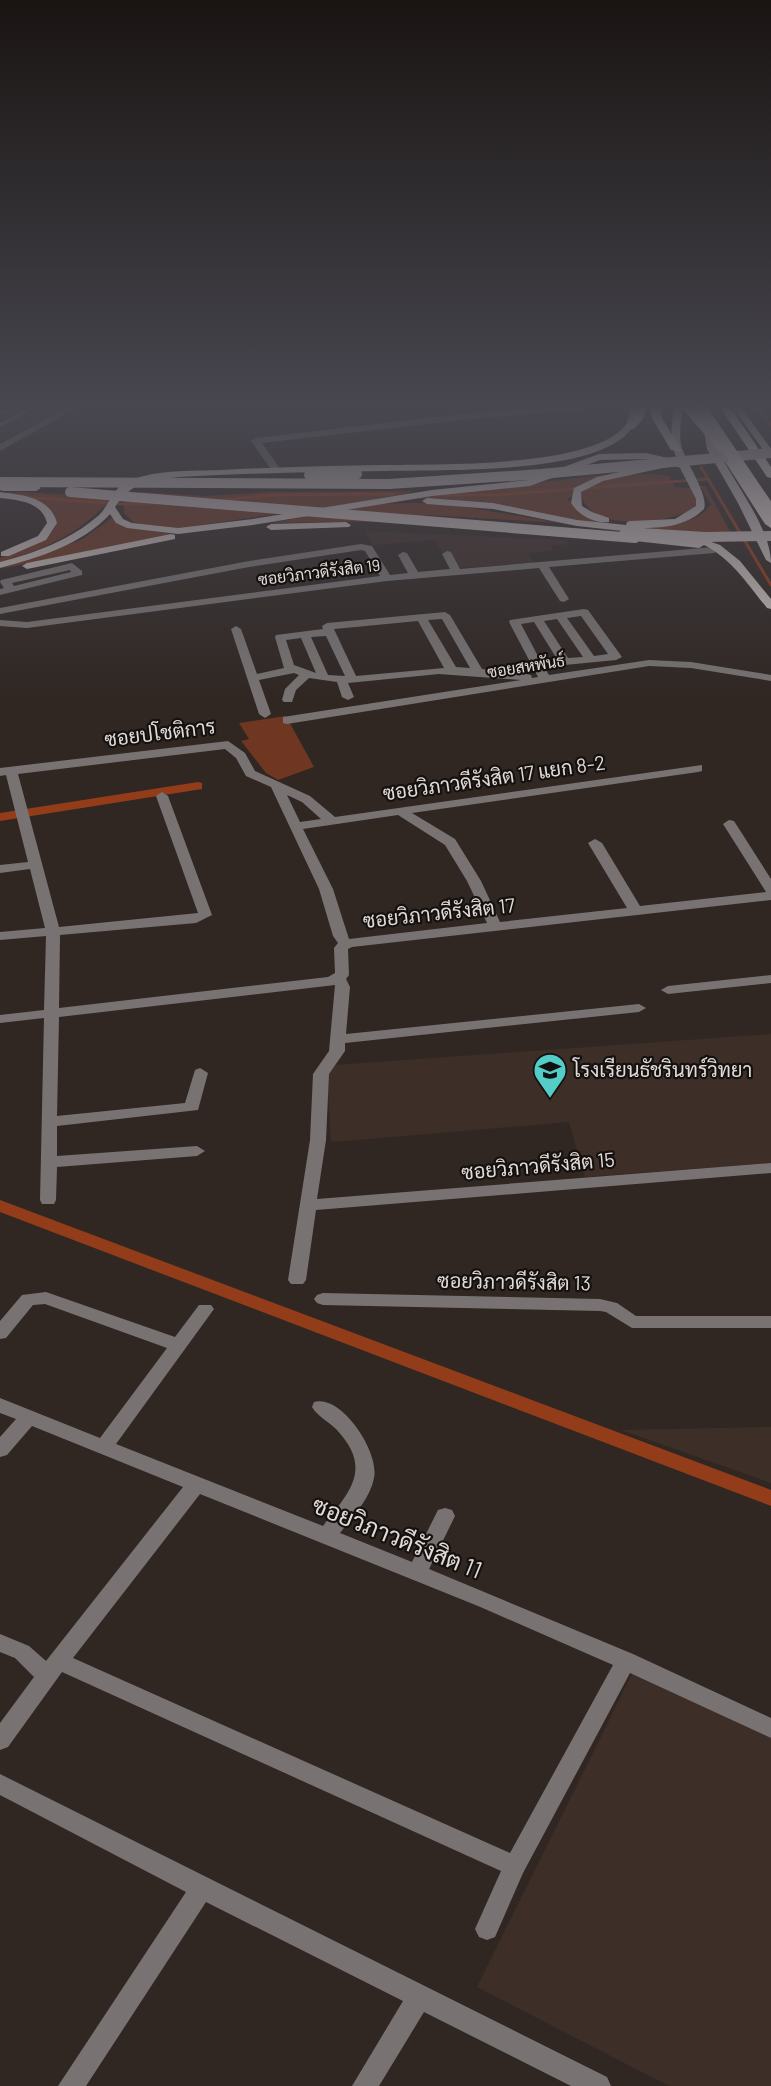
<svg xmlns="http://www.w3.org/2000/svg" width="771" height="2086" viewBox="0 0 771 2086" font-family="Barlow,Sarabun,sans-serif">
<style>
.built{fill:#3e2e28}
.green{fill:#6f3621}
.lines{fill:none;stroke-linecap:round;stroke-linejoin:round}
.stream{stroke:#933c19;stroke-width:3}
.canal{fill:#933c19;fill-rule:evenodd}
.minor{fill:#787372;fill-rule:evenodd}
.major{fill:#c9bebb;fill-rule:evenodd}
.highway{fill:#e9dcd7;fill-rule:evenodd}
.rail{stroke:#98908d;stroke-width:3}
.major-bridge{stroke:#c9bebb;stroke-width:10}
.highway-bridge{stroke:#e9dcd7;stroke-width:12}
.labels{text-anchor:middle;stroke-width:4.5;stroke-linejoin:round;paint-order:stroke}
.far-street-label{font-size:16px;fill:#e1dad8;stroke:#15110f}
.street-label{font-size:20px;fill:#e1dad8;stroke:#15110f}
.poi-label{font-size:20px;fill:#e1dad8;stroke:#15110f;text-anchor:start}
.near-street-label{font-size:24px;fill:#e1dad8;stroke:#15110f}
</style>
<rect width="100%" height="100%" fill="#302723"/>
<g class="built">
<polygon points="0,407 68,407 0,443"/>
<polygon points="364,531 567,540 568,544 551,546 553,551 527,553 534,563 460,568 450,552 443,553 435,540 373,545"/>
<polygon points="771,1034 771,1163 585,1177 569,1122 331,1142 327,1076 335,1065"/>
<polygon points="771,1427 771,1483 621,1430 767,1427"/>
<polygon points="632,1674 771,1722 771,2086 669,2086 477,1987"/>
</g>
<g class="green">
<path d="M 653,474 L 669,476 L 675,487 L 691,488 L 697,500 L 695,509 C 668,522 594,534 582,497 L 567,498 C 587,533 689,539 711,504 L 700,486 L 705,486 L 732,535 L 614,526 L 452,500 L 409,498 L 602,475 Z"/>
<polygon points="413,491 403,496 172,529 134,523 124,513 124,506 129,499 141,492 206,496 269,492"/>
<path d="M 22,492 L 114,497 C 75,536 52,546 0,563 L 0,558 C 19,551 48,545 56,524 L 48,507 L 0,493 Z"/>
<polygon points="415,503 447,504 561,523 427,515 404,521 271,523 374,504"/>
<polygon points="112,518 126,527 172,534 0,569 81,540"/>
<polygon points="286,716 314,767 278,780 266,773 241,741 249,739 239,723"/>
</g>
<g class="lines">
<g class="stream">
<polyline points="757,407 771,425"/>
<polyline points="701,467 771,585"/>
<polyline points="435,495 494,495 708,479"/>
<polyline points="23,497 107,503"/>
<polyline points="222,500 275,495 393,494"/>
<polyline points="119,504 156,503"/>
</g>
<g class="canal">
<polygon points="198,782 202,783 202,789 0,821 0,813"/>
<polygon points="0,1200 771,1490 771,1506 0,1212"/>
</g>
<g class="minor">
<polygon points="69,407 79,407 0,451 0,444"/>
<polygon points="552,407 585,407 581,410 460,420 262,443 281,470 276,473 273,472 251,441 256,438 460,414"/>
<polygon points="361,544 372,546 390,575 408,573 398,555 403,552 407,553 418,572 450,569 442,554 447,551 451,552 460,569 714,547 719,550 714,553 549,567 569,599 564,602 560,601 539,568 387,581 27,628 0,626 0,620 27,622 380,576 365,551 361,550 249,567 0,614 0,608 249,561"/>
<path d="M 72,563 L 82,571 L 82,575 L 0,595 L 0,589 L 4,588 L 0,582 L 1,580 ZM 70,570 L 71,572 L 14,586 L 12,583 Z"/>
<path d="M 584,609 L 588,610 L 622,657 L 616,660 L 544,667 L 549,675 L 649,660 L 691,662 L 771,675 L 771,681 L 691,668 L 649,666 L 287,724 L 283,723 L 283,717 L 521,680 L 439,674 L 348,683 L 354,697 L 348,700 L 342,697 L 337,682 L 309,678 L 296,690 L 292,702 L 284,702 L 282,700 L 285,689 L 299,675 L 294,673 L 259,680 L 271,714 L 265,718 L 259,714 L 231,629 L 236,626 L 241,629 L 257,674 L 284,668 L 275,637 L 276,635 L 323,629 L 322,626 L 327,623 L 445,612 L 450,615 L 482,669 L 527,674 L 531,675 L 532,678 L 538,677 L 509,622 L 510,620 ZM 581,616 L 608,654 L 594,656 L 567,618 ZM 442,619 L 470,668 L 456,667 L 428,620 ZM 557,619 L 583,657 L 568,658 L 544,621 ZM 418,621 L 444,668 L 356,676 L 334,629 ZM 534,622 L 557,659 L 540,660 L 521,624 ZM 326,636 L 345,676 L 328,675 L 311,637 ZM 301,638 L 316,673 L 294,665 L 286,640 Z"/>
<path d="M 228,741 L 245,753 L 255,771 L 310,796 L 335,817 L 702,765 L 702,771 L 698,772 L 412,813 L 455,839 L 481,881 L 500,922 L 627,908 L 588,843 L 595,839 L 602,843 L 640,906 L 766,892 L 723,824 L 729,820 L 734,821 L 771,879 L 771,900 L 352,947 L 348,949 L 349,975 L 346,979 L 350,987 L 346,1034 L 639,1004 L 646,1008 L 639,1012 L 345,1043 L 345,1051 L 329,1074 L 326,1140 L 317,1199 L 771,1163 L 771,1173 L 316,1210 L 306,1280 L 303,1284 L 291,1284 L 288,1280 L 310,1140 L 313,1074 L 329,1051 L 335,985 L 59,1017 L 57,1116 L 185,1103 L 195,1070 L 200,1068 L 208,1073 L 198,1110 L 57,1126 L 57,1156 L 197,1146 L 205,1151 L 197,1156 L 57,1167 L 56,1200 L 54,1204 L 42,1204 L 40,1200 L 44,1018 L 0,1023 L 0,1015 L 44,1010 L 46,936 L 0,940 L 0,932 L 45,928 L 30,869 L 0,873 L 0,865 L 28,862 L 6,775 L 0,776 L 0,768 ZM 225,749 L 236,758 L 246,776 L 271,787 L 319,889 L 333,936 L 338,943 L 334,948 L 335,973 L 328,977 L 59,1008 L 60,935 L 196,923 L 212,915 L 168,796 L 162,792 L 156,796 L 198,913 L 59,927 L 18,774 ZM 287,795 L 302,802 L 321,819 L 300,822 ZM 398,815 L 445,845 L 467,881 L 487,923 L 349,939 L 333,889 L 303,829 Z"/>
<polygon points="771,975 771,983 668,994 661,990 668,986"/>
<path d="M 46,1292 L 175,1337 L 199,1305 L 211,1305 L 214,1309 L 116,1444 L 323,1526 C 349,1492 374,1469 336,1429 C 328,1421 317,1416 312,1407 L 314,1402 C 342,1394 380,1453 374,1478 C 370,1499 353,1516 340,1533 L 412,1562 L 438,1510 L 445,1508 L 452,1510 L 455,1516 L 429,1569 L 633,1654 L 771,1718 L 771,1738 L 630,1673 L 523,1873 L 495,1937 L 487,1940 L 479,1937 L 475,1929 L 501,1871 L 62,1672 L 8,1747 L 0,1750 L 0,1723 L 34,1677 L 15,1658 L 0,1652 L 0,1634 L 29,1646 L 46,1661 L 183,1487 L 32,1426 L 7,1455 L 0,1457 L 0,1437 L 16,1419 L 0,1413 L 0,1398 L 100,1438 L 167,1348 L 45,1304 L 33,1305 L 6,1338 L 0,1339 L 0,1321 L 22,1295 ZM 200,1494 L 478,1606 L 613,1665 L 510,1853 L 73,1658 Z"/>
<polygon points="323,1293 600,1299 617,1303 636,1316 771,1316 771,1328 632,1328 606,1312 600,1311 323,1305 317,1303 314,1299 317,1295"/>
<polygon points="0,1774 607,2077 611,2086 571,2086 424,2012 379,2086 352,2086 403,2001 206,1902 86,2086 58,2086 186,1892 0,1795"/>
</g>
<g class="major">
<path d="M 630,407 L 638,407 C 638,424 629,435 615,443 C 565,473 443,470 384,471 C 316,472 247,473 178,477 C 148,481 133,481 115,507 L 123,519 L 132,523 L 178,528 L 253,519 L 432,490 L 528,480 L 599,454 L 646,453 L 677,460 C 670,442 670,425 675,407 L 683,407 C 681,419 679,432 681,445 C 685,462 709,494 704,509 C 688,525 666,528 644,528 L 646,530 L 641,533 L 577,526 L 493,509 L 427,504 L 422,501 L 427,498 L 493,503 L 577,520 L 626,525 L 627,522 L 630,521 L 675,519 L 696,506 L 696,499 L 680,468 L 665,461 L 646,459 L 600,460 L 530,486 L 432,496 L 253,525 L 178,534 L 127,528 L 116,523 L 110,514 C 83,544 38,558 0,568 L 0,562 C 35,553 70,540 98,516 C 108,507 112,491 123,484 C 148,469 193,471 222,470 C 276,467 331,466 385,465 C 435,464 597,468 626,424 C 629,419 629,412 630,407 Z"/>
<polygon points="733,407 741,407 771,449 771,458 768,457"/>
<path d="M 704,432 L 711,434 C 725,473 771,524 771,563 L 766,560 L 738,503 L 707,449 Z"/>
<path d="M 664,462 L 669,465 L 667,467 L 603,481 L 581,492 L 582,506 L 592,512 L 609,518 L 609,522 C 595,524 578,515 571,503 L 574,488 L 597,477 Z"/>
<polygon points="0,486 36,485 41,488 36,491 3,491 0,490"/>
<path d="M 0,492 C 23,495 50,497 57,523 L 46,540 L 9,556 L 1,556 L 1,552 L 38,536 L 47,523 C 42,502 19,500 0,498 Z"/>
<polygon points="346,522 351,525 349,527 271,530 266,527 271,524"/>
<polygon points="171,534 175,535 175,539 27,569 22,566 27,563"/>
<path d="M 689,534 L 720,545 L 740,561 L 771,599 L 771,609 L 767,608 C 748,585 732,559 704,545 L 699,548 L 635,541 L 630,538 L 635,535 L 692,541 L 684,537 Z"/>
</g>
<g class="highway">
<polygon points="637,407 647,407 642,420 634,429 626,429 625,427 632,419"/>
<polygon points="651,407 661,407 662,418 681,450 680,452 671,450 652,418"/>
<polygon points="681,407 691,407 725,445 771,515 771,528 765,524 717,449"/>
<polygon points="720,407 730,407 771,467 771,478 767,477"/>
</g>
<g class="rail">
<polyline points="0,413 12,407"/>
<polyline points="0,425 35,407"/>
</g>
<g class="major-bridge">
<polyline points="309,475 357,474"/>
<polyline points="0,482 389,484 541,474 771,453"/>
<polyline points="70,492 635,538"/>
<polyline points="625,532 705,537 771,536"/>
</g>
<polyline class="highway-bridge" points="700,407 771,512"/>
</g>
<linearGradient id="sky" x2="0" y2="1"><stop stop-color="#1a1513"/><stop offset="0.58" stop-color="#484750"/><stop offset="1" stop-color="#484750" stop-opacity="0"/></linearGradient>
<rect width="771" height="699" fill="url(#sky)"/>
<defs>
<g id="school-pin" transform="scale(1.725)"><path d="M0 17L-7.5 6A9.5 9.5 0 1 1 7.5 6Z" fill="#54cdc7" stroke="#15110f"/><path d="M0-5L7-2L0 1L-7-2ZM-4 1L0 2.5L4 1V4Q0 6-4 4Z" fill="#111"/></g>
</defs>
<g fill-rule="evenodd">
<use href="#school-pin" x="550" y="1070"/>
</g>
<g class="labels">
<g class="far-street-label">
<text transform="translate(319 572) rotate(-7)" y="6">ซอยวิภาวดีรังสิต 19</text>
<text transform="translate(526 666) rotate(-9)" y="6">ซอยสหพันธ์</text>
</g>
<g class="street-label">
<text transform="translate(160 733) rotate(-7)" y="7">ซอยปโชติการ</text>
<text transform="translate(494 778) rotate(-8)" y="7">ซอยวิภาวดีรังสิต 17 แยก 8-2</text>
<text transform="translate(439 913) rotate(-6)" y="7">ซอยวิภาวดีรังสิต 17</text>
<text transform="translate(538 1166) rotate(-5)" y="7">ซอยวิภาวดีรังสิต 15</text>
<text transform="translate(514 1282) rotate(1)" y="7">ซอยวิภาวดีรังสิต 13</text>
</g>
<g class="poi-label">
<text x="573" y="1077">โรงเรียนธัชรินทร์วิทยา</text>
</g>
<g class="near-street-label">
<text transform="translate(397 1538) rotate(22)" y="8">ซอยวิภาวดีรังสิต 11</text>
</g>
</g>
</svg>
